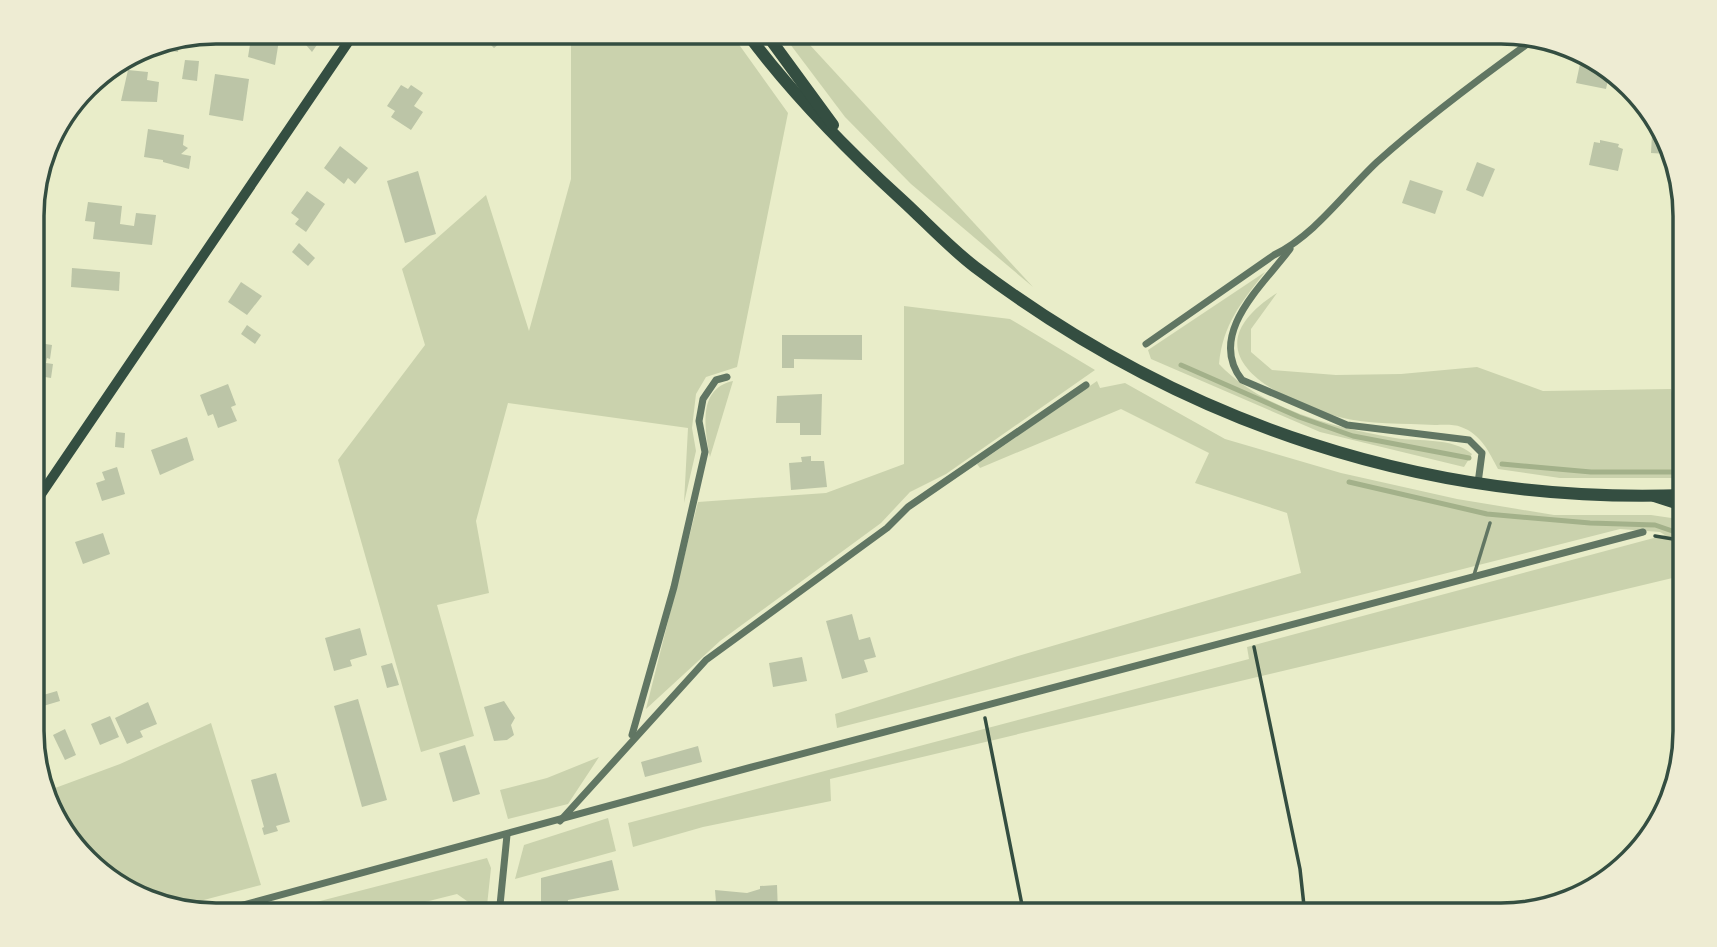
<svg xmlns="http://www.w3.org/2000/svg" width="1717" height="947" viewBox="0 0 1717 947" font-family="'Zilla Slab',serif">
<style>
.green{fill:#cad2ad}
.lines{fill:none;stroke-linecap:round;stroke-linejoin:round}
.stream{stroke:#a3b18a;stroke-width:5}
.building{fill:#bcc5a7}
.path{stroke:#344e41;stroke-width:3.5}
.service{stroke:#617663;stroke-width:3.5}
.minor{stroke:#617663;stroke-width:7}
.secondary{stroke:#344e41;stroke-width:10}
.primary{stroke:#344e41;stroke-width:12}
.rim{fill:none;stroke:#344e41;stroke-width:3.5}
</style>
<rect width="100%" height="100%" fill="#e9edc9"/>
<g class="green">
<polygon points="571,32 730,32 788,113 737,367 706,377 696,394 692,428 696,451 684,503 688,428 508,403 476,521 489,593 437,605 474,736 421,752 338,460 425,345 402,269 486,195 529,331 571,179"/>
<polygon points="781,32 798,32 1033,287 911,184 845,117"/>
<path d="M 1265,272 C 1241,303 1223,324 1219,364 C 1262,409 1334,428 1395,438 C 1420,442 1452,437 1472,454 L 1464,467 L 1320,432 L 1151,359 L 1148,350 Z"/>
<path d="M 1277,293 L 1251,329 L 1251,352 L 1272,370 L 1336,375 L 1401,374 L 1477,367 L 1543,391 L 1671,389 L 1685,447 L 1685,478 L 1560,478 L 1498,469 C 1489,452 1481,434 1461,427 C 1454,424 1442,425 1435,425 C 1404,423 1368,425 1339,417 C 1275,398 1184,353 1277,293 Z"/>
<polygon points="904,306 1010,319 1095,370 946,474 910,492 881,523 720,641 646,709 698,502 826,493 904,464"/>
<path d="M 733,381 L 710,457 C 705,428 697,389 733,381 Z"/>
<polygon points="1097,381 1100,388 1125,383 1225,439 1341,473 1457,499 1554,515 1651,515 1685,520 1685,575 830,779 831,801 703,827 633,847 628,823 1249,659 1247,647 1665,535 1660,532 1620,529 837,728 835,714 1018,656 1301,573 1287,513 1195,483 1209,453 1121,409 980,468 977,464"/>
<polygon points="211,723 261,885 181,906 124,891 63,834 47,791 120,764"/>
<polygon points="599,757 568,804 508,819 500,790 547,778"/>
<polygon points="608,818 616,851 515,879 524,845"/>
<polygon points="487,858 491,868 486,915 475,915 474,906 457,894 373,915 295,915 293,908"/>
</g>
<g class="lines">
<g class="stream">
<polyline points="1181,365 1299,417 1353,436 1469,458"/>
<polyline points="1502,464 1591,472 1685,472"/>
<polyline points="1349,482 1487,514 1590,523 1655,525 1681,534"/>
</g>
</g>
<g class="building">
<polygon points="252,32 280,34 275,65 248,57"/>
<polygon points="295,32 324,32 325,33 312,52"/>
<polygon points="477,32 514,32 494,48"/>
<polygon points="180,38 178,52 143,47 146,45"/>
<polygon points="1587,57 1596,59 1610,71 1606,89 1576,83 1581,59 1586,60"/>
<polygon points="185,60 199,61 197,81 182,79"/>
<polygon points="128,70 148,72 147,80 159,82 157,102 121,101"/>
<polygon points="215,74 249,79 243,121 209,115"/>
<polygon points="401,85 408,89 411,85 423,93 414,106 423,112 411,130 391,117 395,111 387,106"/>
<polygon points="148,129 184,135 183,145 188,148 181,154 191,156 189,169 163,162 163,160 144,157"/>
<polygon points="1652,134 1662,135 1668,154 1651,153"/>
<polygon points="1600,140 1619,144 1618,147 1623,149 1618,171 1589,165 1594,142 1600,143"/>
<polygon points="340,146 368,168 355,184 348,178 344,184 324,168"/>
<polygon points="1477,162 1495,169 1483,197 1466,190"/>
<polygon points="418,171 436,234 405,243 387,181"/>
<polygon points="1410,180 1443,191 1435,214 1402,203"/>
<polygon points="307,191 325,204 306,232 295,224 299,219 291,213"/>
<polygon points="88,202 122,206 120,224 134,226 136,213 156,215 152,245 93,239 95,222 85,221"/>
<polygon points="299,243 315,258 308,266 292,252"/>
<polygon points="72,268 120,272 119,291 71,287"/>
<polygon points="241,282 262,296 247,315 228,302"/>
<polygon points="247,325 261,335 255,344 241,334"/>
<polygon points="782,335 862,335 862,360 794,359 794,368 782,368"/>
<polygon points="33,342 52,345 50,359 47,358 46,363 53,364 51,378 33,375"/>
<polygon points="228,384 236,405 231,407 237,421 218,428 213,414 208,416 200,395"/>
<polygon points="822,394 821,435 800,435 800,423 776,423 777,396"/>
<polygon points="116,432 125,433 124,448 115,447"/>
<polygon points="187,437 194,460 160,475 151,450"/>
<polygon points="811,456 811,461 824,461 827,487 791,490 789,463 802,462 801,457"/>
<polygon points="117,467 125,494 102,501 96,483 105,480 102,472"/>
<polygon points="103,533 110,554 83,564 75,542"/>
<polygon points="852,614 859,640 870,637 876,657 864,660 868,672 842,679 826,621"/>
<polygon points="360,628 367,655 350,660 352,666 334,671 325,638"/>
<polygon points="38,629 45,653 33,656 33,630"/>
<polygon points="802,657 807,681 773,687 769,663"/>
<polygon points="392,663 399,685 387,688 381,666"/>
<polygon points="57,691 60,701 33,709 33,698"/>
<polygon points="358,699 387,800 362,807 334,706"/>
<polygon points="504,701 515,718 511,725 514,735 507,740 494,741 484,707"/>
<polygon points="148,702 157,724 140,731 143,737 127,744 115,718"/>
<polygon points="110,716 119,737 100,745 91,724"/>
<polygon points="65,729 76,755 65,760 53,735"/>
<polygon points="465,745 480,794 453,802 439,753"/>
<polygon points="698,746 702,762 645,777 641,762"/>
<polygon points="276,773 290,822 276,826 278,831 264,835 262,828 264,827 251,780"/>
<polygon points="612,860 619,890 568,900 567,915 541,915 541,878"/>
<polygon points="777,885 778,913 717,915 715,890 747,893 760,889 760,886"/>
</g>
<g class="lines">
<g class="path">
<polyline points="1655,536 1679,540 1685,536"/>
<polyline points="1254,647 1300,869 1305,915"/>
<polyline points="985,718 1024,915"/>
</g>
<polyline class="service" points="1474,575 1490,523"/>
<g class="minor">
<path d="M 1290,249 C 1263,285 1206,334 1242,380 L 1347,425 L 1469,440 L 1482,453 L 1478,483"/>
<path d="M 1146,344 L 1274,255 C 1315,235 1344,193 1377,162 C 1426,118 1480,78 1533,40"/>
<polyline points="632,735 674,587 705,452 699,421 703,399 716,380 727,377"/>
<polyline points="560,821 706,660 887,528 908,507 1086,385"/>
<polyline points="210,914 752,767 1643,532"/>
<polyline points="499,915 507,835"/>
<polyline points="1491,915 1522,912"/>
</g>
<g class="secondary">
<polyline points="1654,497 1685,507"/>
<polyline points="33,506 355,32"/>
</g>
<g class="primary">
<path d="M 746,32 C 792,94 845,148 902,200 C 926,222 949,247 975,267 C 1182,423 1425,505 1685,495"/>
<polyline points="765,32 833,125"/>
</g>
</g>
<path d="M0 0H1717V947H0ZM216 44H1501A172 172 0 0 1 1673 216V731A172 172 0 0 1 1501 903H216A172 172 0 0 1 44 731V216A172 172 0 0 1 216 44Z" fill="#eeecd3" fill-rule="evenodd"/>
<path class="rim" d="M216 44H1501A172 172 0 0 1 1673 216V731A172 172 0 0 1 1501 903H216A172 172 0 0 1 44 731V216A172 172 0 0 1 216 44Z"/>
</svg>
